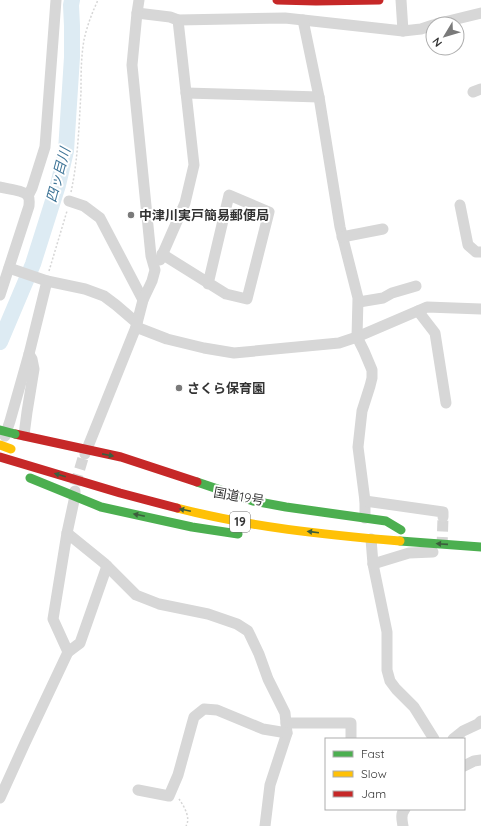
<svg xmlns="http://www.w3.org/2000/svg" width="481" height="826" viewBox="0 0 481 826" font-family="Quicksand,'Noto Sans JP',sans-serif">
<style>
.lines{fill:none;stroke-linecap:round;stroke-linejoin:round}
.river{stroke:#ddebf3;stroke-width:16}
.street-tunnel{stroke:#d6d6d6;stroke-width:11;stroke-dasharray:11 5.5;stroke-linecap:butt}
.path{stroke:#d6d6d6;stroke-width:1.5;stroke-dasharray:2 2;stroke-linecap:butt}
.street{stroke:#d7d7d7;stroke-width:11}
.fast{stroke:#4caf50;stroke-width:9}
.slow{stroke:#ffc107;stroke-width:9}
.jam{stroke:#c62828;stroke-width:9}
.fast-bridge{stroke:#4caf50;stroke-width:9}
.slow-bridge{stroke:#ffc107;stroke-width:9}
.oneway{fill:#3c5e3d}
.poi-dot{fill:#7a7a7a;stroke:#fff;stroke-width:1.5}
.labels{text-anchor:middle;stroke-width:4;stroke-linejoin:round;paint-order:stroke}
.shield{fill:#fff;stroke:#707070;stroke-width:1}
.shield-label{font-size:12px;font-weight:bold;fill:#333}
.poi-label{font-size:13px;font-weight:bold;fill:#333;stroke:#fff;text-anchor:start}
.street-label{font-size:13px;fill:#333;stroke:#fff}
.water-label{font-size:14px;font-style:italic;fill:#3f7597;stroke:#fff}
</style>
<rect width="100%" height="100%" fill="#fff"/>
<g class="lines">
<polyline class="river" points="0,342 33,264 58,185 66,151 72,57 72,26 71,5 72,0"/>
<g class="street-tunnel">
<polyline points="75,485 83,458"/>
<polyline points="442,548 443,517"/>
</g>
<g class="path">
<path d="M 71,192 C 78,160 79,125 81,92 C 81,75 81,57 84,40 C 87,26 92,13 98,0"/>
<polyline points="49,271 67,211"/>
<path d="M 179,799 C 184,806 191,818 186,826"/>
</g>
<g class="street">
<polyline points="401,0 403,31"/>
<polyline points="137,13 170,17 178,20 285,18 403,31 421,29 433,25"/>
<polyline points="303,20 319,97 340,227 358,298 357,337 364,351 372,370 372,378 370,386 362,411 358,447 365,501 365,518"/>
<polyline points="436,24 481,13"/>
<polyline points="473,92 481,89"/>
<polyline points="186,93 319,97"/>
<path d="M 0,187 C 7,189 24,190 28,196 C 30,199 29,203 29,206 L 0,295"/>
<polyline points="28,196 32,188 45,147 56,0"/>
<polyline points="69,201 84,206 100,218 143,300"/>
<polyline points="460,205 468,245 476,252 481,252"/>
<polyline points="342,237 383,229"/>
<polyline points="162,254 226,294 247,299 269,212 229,195 208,284"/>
<polyline points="160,260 185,203 194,165 178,20"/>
<polyline points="9,268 47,281 85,289 104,296 116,305 137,323"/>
<polyline points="359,302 383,298 392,293 416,286"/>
<polyline points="418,311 435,333 446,403"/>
<polyline points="136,327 167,339 204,348 234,353 339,343 357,337 427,307 481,309"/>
<polyline points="24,435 27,412 34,369 32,359 29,354"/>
<polyline points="5,436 10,421 29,354 47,281"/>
<polyline points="85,454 136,327 143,300 152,281 155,270 151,256 132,65 137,13 139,0"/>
<polyline points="365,501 443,512 443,517"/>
<polyline points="67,533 104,563 136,595 159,604 208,614 237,624 248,631 259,654 268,679 285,713 287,733 270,785 265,826"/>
<polyline points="371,539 373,564 387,632 387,670 390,681 396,689 414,707 434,739"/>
<polyline points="373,564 409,553 433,552"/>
<polyline points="68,652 80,643 107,566"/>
<polyline points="286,723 351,723 351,739"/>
<polyline points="453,739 463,731 478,724 481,721"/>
<polyline points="464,766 474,761 481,760"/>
<polyline points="138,790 169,796 178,775 192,724 194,717 204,709 217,710 263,729 287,733"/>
<polyline points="0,798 25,743 68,652 53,619 67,533 75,496 75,491"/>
<path d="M 403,826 C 402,820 400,814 405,809"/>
</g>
<g class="fast">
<polyline points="30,478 101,507 192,527 238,534"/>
<polyline points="197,482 253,501 286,507 386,521 401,530"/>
<polyline points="400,541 481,547"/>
</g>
<path class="slow" d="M 177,508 C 250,527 325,535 400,541"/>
<g class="jam">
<polyline points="277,0 316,1 379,0"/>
<polyline points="15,434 121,457 197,482"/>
<polyline points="0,457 120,493 177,508"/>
</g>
<polyline class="fast-bridge" points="0,430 15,434"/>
<polyline class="slow-bridge" points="0,445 11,449"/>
</g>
<defs><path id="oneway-solid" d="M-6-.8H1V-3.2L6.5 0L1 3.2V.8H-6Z"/></defs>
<g class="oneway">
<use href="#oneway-solid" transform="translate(108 455) rotate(11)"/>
<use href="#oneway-solid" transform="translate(60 475) rotate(-164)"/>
<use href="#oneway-solid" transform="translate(185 510) rotate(-168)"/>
<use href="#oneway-solid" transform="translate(139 515) rotate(-168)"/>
<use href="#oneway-solid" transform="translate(313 532) rotate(-173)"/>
<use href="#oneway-solid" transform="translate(442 544) rotate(-176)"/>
</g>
<g class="poi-dot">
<circle cx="131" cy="215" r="4"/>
<circle cx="179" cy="388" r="4"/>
</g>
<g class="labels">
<rect class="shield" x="230" y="512" width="20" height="20" rx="3"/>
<g class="shield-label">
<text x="240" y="526">19</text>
</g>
<g class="poi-label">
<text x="139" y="220">中津川実戸簡易郵便局</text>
<text x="187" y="393">さくら保育園</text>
</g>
<g class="street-label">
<text transform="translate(239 496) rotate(10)" y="5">国道19号</text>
</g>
<g class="water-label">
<text transform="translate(58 175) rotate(-75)" y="5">四ッ目川</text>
</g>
</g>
<rect x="325" y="738" width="140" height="72" fill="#ffffff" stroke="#adadad"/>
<rect x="333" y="751" width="20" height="6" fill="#4caf50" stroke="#adadad"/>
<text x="361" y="758" font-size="12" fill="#333333">Fast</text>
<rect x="333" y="771" width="20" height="6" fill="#ffc107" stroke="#adadad"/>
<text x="361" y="778" font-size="12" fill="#333333">Slow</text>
<rect x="333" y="791" width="20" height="6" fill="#c62828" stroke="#adadad"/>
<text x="361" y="798" font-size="12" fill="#333333">Jam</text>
<g transform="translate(445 36) rotate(232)"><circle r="19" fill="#ffffff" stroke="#adadad"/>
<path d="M0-3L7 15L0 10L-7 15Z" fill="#7a7a7a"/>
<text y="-6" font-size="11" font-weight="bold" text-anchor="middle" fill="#333333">N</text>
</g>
</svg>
